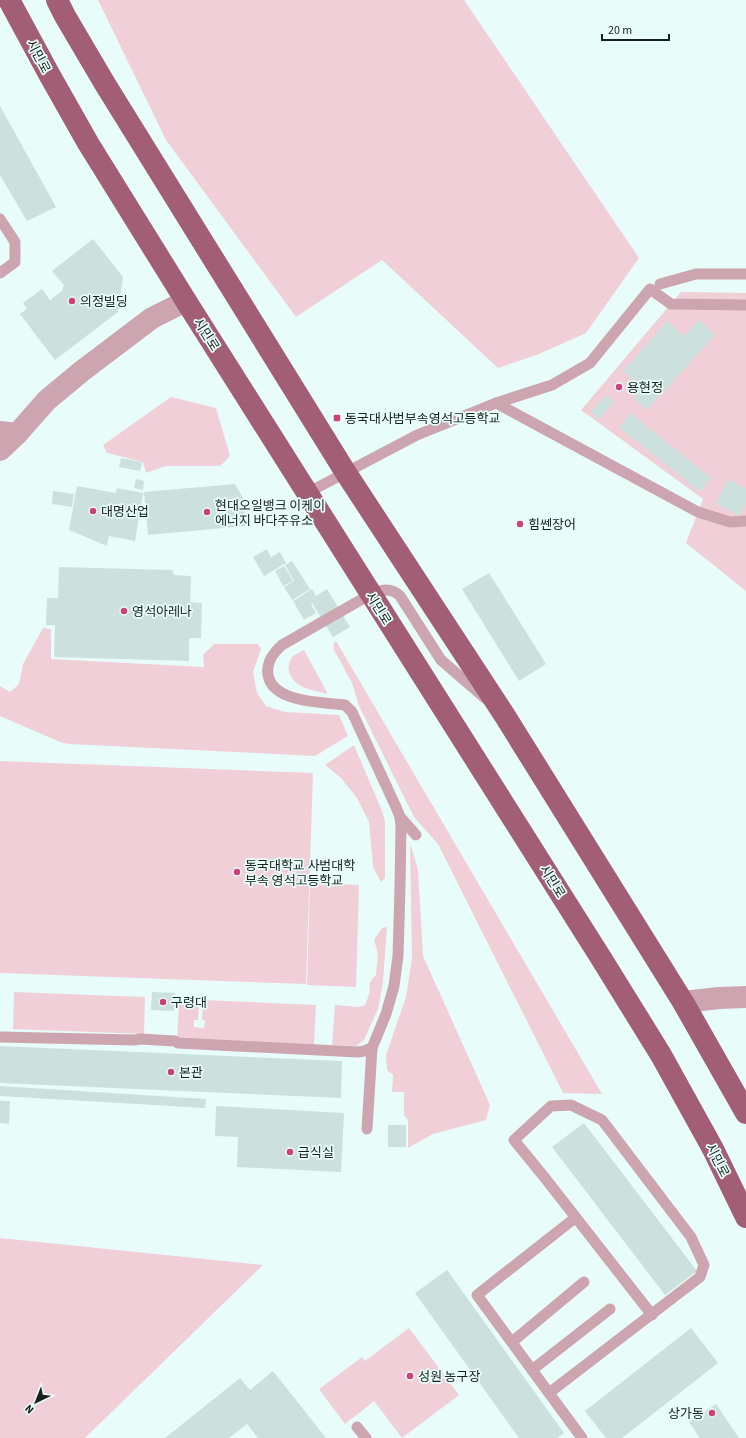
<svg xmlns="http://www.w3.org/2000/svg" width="746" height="1438" viewBox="0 0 746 1438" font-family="'Source Sans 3','Noto Sans KR',sans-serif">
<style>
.green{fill:#f1cfd9}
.building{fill:#cce1dd}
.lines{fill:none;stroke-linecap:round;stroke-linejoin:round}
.service{stroke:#cda5b0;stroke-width:11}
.minor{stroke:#cda5b0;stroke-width:22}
.primary{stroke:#a25e75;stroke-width:22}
.poi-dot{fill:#cb4179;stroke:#e8fdf9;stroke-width:1.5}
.labels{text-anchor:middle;stroke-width:3.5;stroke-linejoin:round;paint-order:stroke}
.street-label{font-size:13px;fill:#18201e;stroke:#e8fdf9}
.poi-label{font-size:13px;fill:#18201e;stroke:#e8fdf9;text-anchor:start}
</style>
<rect width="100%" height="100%" fill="#e8fdf9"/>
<g class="green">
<polygon points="98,0 464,0 639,258 586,333 539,354 498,368 382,260 296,317 166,140"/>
<polygon points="681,292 746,293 746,591 686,543 703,499 581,410"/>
<polygon points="171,397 216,408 230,456 220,466 166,466 146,473 143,462 107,453 103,445"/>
<polygon points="43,628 51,629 51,659 204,667 203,655 214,644 258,644 261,649 253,672 257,693 266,706 285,712 339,715 348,736 315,756 69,744 60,742 0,716 0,686 10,692 19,684 23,664"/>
<polygon points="336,641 602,1094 563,1093 438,844 414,817 359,706 352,683 333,648 334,643"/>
<path d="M 304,650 L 328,694 C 320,692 309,690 301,686 C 290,680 284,667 293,656 C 296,654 301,652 304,650 Z"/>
<polygon points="354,745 382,811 385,821 385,878 381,882 373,867 369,822 357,798 341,778 325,765"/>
<polygon points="0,761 313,773 306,984 0,973"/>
<polygon points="410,843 418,870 423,956 490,1105 486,1120 433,1134 408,1148 408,1120 404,1115 404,1092 392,1092 393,1075 387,1070 386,1055 406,997 412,958"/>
<polygon points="310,883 359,885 356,987 307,985"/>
<path d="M 387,927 L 383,982 L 378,1009 L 364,1040 L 356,1046 L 332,1045 L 335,1005 L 358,1007 L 365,1005 L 370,992 C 368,984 371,980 376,975 L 378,954 L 374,940 L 382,928 Z"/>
<polygon points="14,992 145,997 144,1034 13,1029"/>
<polygon points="203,1000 316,1005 314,1045 177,1039 179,1004 199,1005 198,1020 194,1020 194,1027 204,1028 205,1020 202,1020"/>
<polygon points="0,1238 263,1265 85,1438 0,1438"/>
<polygon points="409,1328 459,1395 402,1438 374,1401 345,1424 319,1389 362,1357 365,1361"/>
</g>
<g class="building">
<polygon points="0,106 56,207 27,221 0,175"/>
<polygon points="93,239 123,277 118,312 55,360 20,314 27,309 23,303 42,289 50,300 62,291 64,285 52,271"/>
<polygon points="699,320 715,335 647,410 634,399 639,393 636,391 640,386 623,371 667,321 684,336"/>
<polygon points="606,395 614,402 599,419 591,412"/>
<polygon points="630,413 711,478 700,492 619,427"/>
<polygon points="121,458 142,462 140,471 119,467"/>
<polygon points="136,479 144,481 143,490 134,488"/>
<polygon points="729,479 746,489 746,503 739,516 716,503"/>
<polygon points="235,484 243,498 246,526 148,535 144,492"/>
<polygon points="77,486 116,493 117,488 143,493 135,541 109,536 107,546 69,530"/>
<polygon points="53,491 74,494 72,507 52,504"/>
<polygon points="267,549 271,557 280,552 286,563 264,576 253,557"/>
<polygon points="292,561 310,589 292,600 284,587 294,581 285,565"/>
<polygon points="284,566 293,581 283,586 275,571"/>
<polygon points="59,567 172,570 174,575 191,576 190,602 202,603 201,638 189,638 189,661 54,657 55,625 46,625 47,598 58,598"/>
<polygon points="489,573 546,664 519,681 462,589"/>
<polygon points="312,589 316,596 327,589 350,627 333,637 312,603 311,605 316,613 304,620 293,601"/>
<polygon points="152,992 175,993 174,1011 151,1010"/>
<polygon points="0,1046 342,1061 341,1098 0,1083"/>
<polygon points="0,1086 206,1099 205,1108 0,1096"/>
<polygon points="0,1101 10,1101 9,1124 0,1123"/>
<polygon points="216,1106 344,1113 341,1172 237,1167 238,1137 215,1136"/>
<polygon points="584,1123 697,1271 665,1295 552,1147"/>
<rect x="388" y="1125" width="18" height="22"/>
<polygon points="447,1270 564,1433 557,1438 519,1438 415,1293"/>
<polygon points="691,1328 718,1363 622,1438 606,1438 585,1411"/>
<polygon points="273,1371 326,1438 258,1438 247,1424 229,1438 165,1438 240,1378 250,1390"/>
<polygon points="716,1404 739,1438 700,1438 689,1422"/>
</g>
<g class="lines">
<g class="service">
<polyline points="0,219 15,242 15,262 0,273"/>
<polyline points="660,284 696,274 746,274"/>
<polyline points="496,403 698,512 730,522 746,521"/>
<polyline points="307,493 417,435 496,403 552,385 590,363 650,289 671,304 746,305"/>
<polyline points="400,817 416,835"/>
<polyline points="0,1037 135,1040 140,1039 175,1041 178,1043 358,1052 364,1051 372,1048"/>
<path d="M 367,1129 L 372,1048 L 386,1014 L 394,986 L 398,956 L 400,888 L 401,826 L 400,817 L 396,807 L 352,712 L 345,705 C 322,702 273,703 268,675 C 266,662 273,653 282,645 L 371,594 C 382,590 390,587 400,596 L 441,660 L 485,698"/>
<polyline points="575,1218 477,1295 582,1438"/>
<polyline points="512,1342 584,1282"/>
<polyline points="532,1370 610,1309"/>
<polyline points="549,1393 700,1277 704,1265 691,1237 602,1120 571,1105 551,1106 514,1140 545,1178 652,1315"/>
<polyline points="357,1427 366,1438"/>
</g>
<g class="minor">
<polyline points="0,432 17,434 47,400 82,371 152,318 186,301"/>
<polyline points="0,450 17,434"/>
<polyline points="683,1002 719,998 746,997"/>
</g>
<g class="primary">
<polyline points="9,0 49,74 88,143 186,301 601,958 661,1055 713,1149 746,1217"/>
<polyline points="57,0 65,16 105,84 346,473 505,716 683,1002 746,1113"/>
</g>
</g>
<g class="poi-dot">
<circle cx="72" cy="301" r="4"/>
<circle cx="619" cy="387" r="4"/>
<rect x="333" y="414" width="8" height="8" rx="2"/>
<circle cx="93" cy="511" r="4"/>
<circle cx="207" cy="512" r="4"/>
<circle cx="520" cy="524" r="4"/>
<circle cx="124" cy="611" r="4"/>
<circle cx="237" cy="872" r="4"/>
<circle cx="163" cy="1002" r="4"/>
<circle cx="171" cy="1072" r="4"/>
<circle cx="290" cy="1152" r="4"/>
<circle cx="410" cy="1376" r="4"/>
<circle cx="712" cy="1413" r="4"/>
</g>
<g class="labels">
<g class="street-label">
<text transform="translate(39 56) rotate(62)" y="5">시민로</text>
<text transform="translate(207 334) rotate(58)" y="5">시민로</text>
<text transform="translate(379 608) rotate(58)" y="5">시민로</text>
<text transform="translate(553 881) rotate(58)" y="5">시민로</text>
<text transform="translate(718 1160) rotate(63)" y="5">시민로</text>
</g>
<g class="poi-label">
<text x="80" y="306">의정빌딩</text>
<text x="627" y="392">용현정</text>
<text x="345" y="423">동국대사범부속영석고등학교</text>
<text x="215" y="510">현대오일뱅크 이케이<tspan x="215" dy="15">에너지 바다주유소</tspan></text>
<text x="101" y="516">대명산업</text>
<text x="528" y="529">힘쎈장어</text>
<text x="132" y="616">영석아레나</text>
<text x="245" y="870">동국대학교 사범대학<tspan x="245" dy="15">부속 영석고등학교</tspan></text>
<text x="171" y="1007">구령대</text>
<text x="179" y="1077">본관</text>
<text x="298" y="1157">급식실</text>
<text x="418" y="1381">성원 농구장</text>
<text x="704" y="1418" text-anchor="end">상가동</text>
</g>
</g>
<g transform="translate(36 1402) rotate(223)" stroke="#e8fdf9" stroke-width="3" paint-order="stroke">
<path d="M0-3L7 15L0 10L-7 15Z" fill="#18201e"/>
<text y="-6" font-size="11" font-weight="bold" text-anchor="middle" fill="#18201e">N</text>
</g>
<path d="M602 34v6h67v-6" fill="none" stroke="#18201e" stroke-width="2"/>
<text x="608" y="34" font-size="12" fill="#18201e" stroke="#e8fdf9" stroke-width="3" paint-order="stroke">20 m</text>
</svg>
